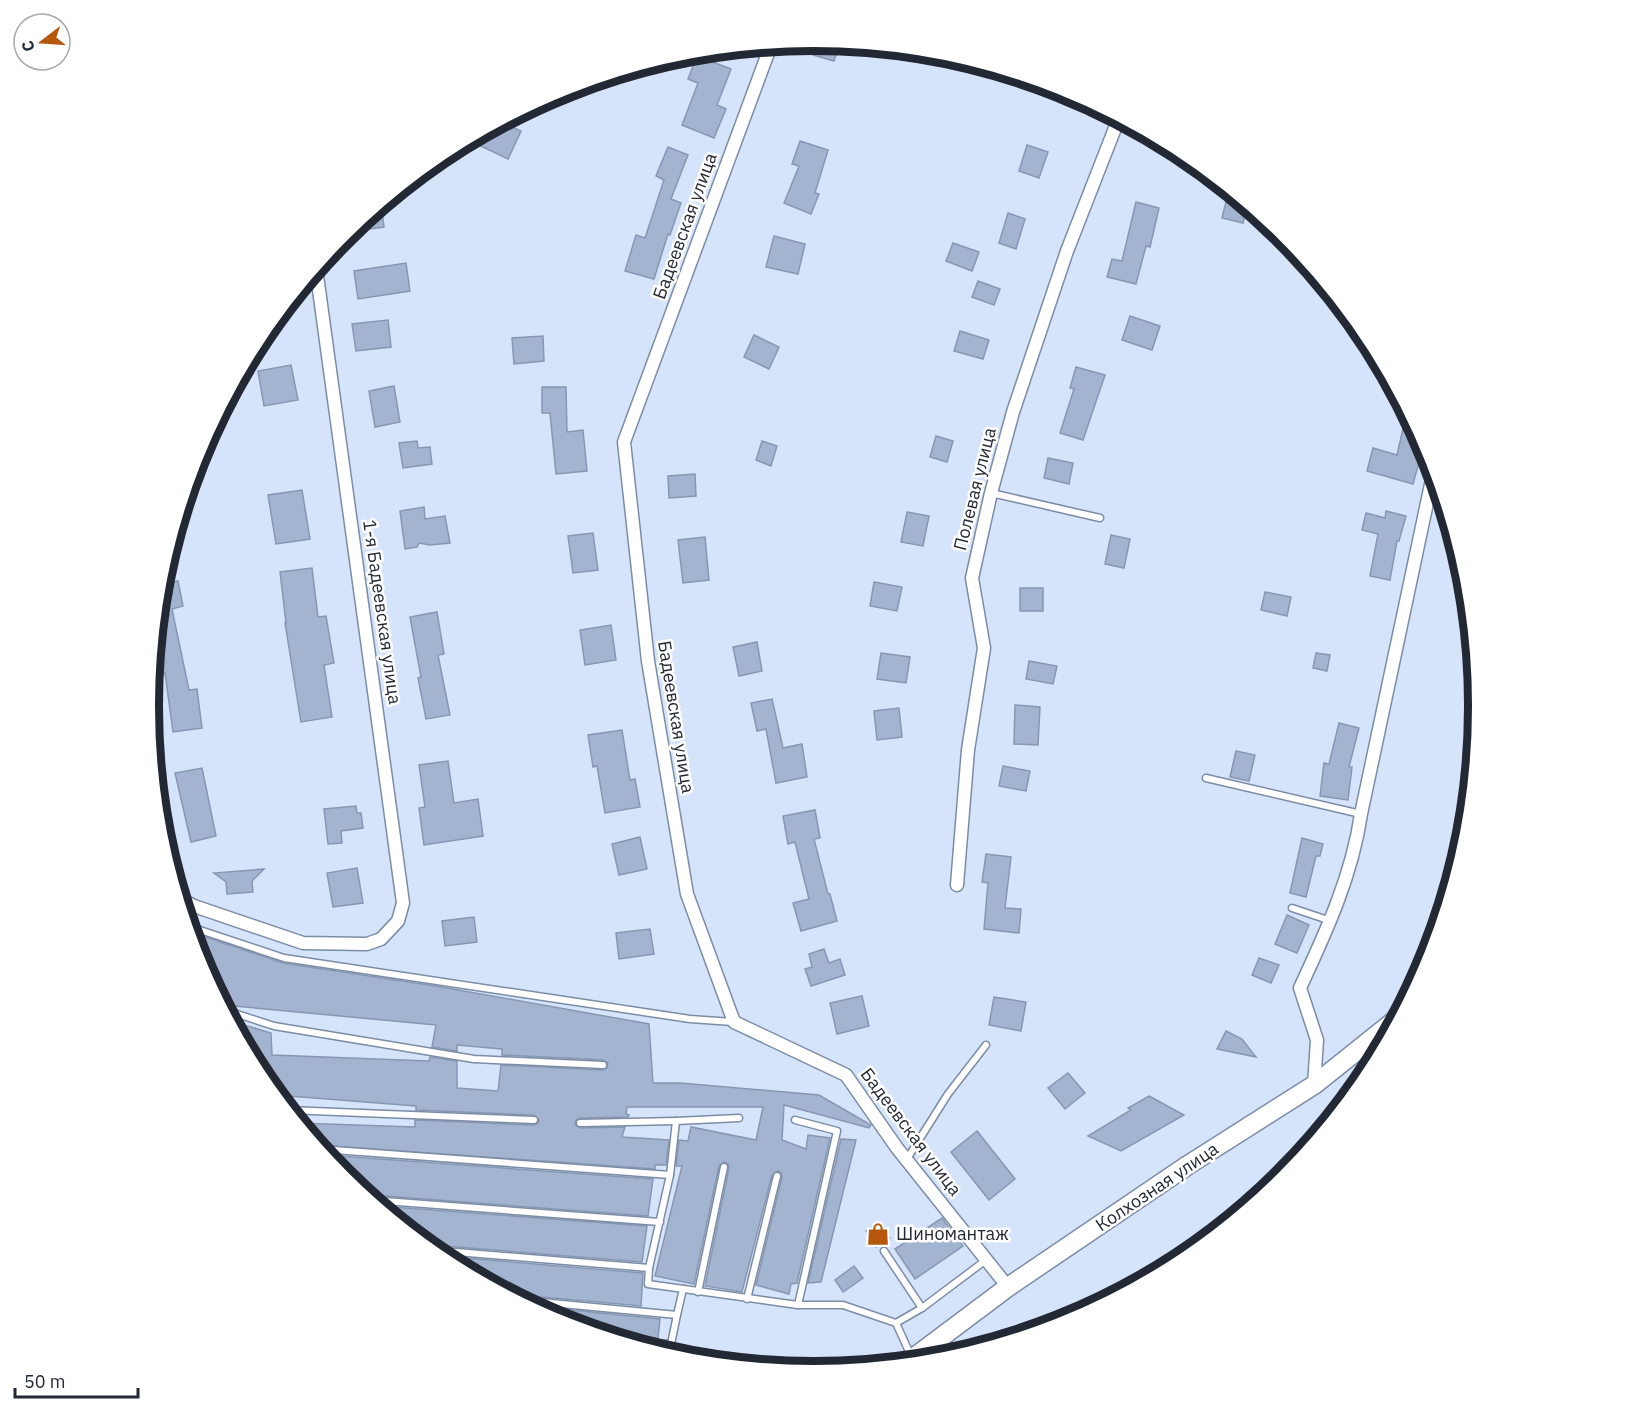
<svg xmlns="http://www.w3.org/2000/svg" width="1627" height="1412" viewBox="0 0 1627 1412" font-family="'IBM Plex Sans',sans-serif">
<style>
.building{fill:#a3b4d0;stroke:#8797b2;stroke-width:1.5}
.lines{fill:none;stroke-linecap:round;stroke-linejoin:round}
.service-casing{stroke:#7c8ca6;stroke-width:9}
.minor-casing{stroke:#7c8ca6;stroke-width:15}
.secondary-casing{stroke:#7c8ca6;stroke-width:21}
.service{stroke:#fff;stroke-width:6}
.minor{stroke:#fff;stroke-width:12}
.secondary{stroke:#fff;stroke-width:18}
.labels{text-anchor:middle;stroke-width:5;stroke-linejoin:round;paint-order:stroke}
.street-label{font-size:18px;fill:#222934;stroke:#fff}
.poi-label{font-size:18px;fill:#222934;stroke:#fff;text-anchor:start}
.rim{fill:none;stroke:#222934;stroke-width:8}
</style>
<rect width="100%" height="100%" fill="#d6e4fb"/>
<g class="building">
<polygon points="818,41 840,43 834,61 813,55"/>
<polygon points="697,56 731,69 717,105 726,109 714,138 682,125 698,83 688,79"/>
<polygon points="501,122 521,131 508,159 468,140"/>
<polygon points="800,141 828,150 815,193 819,194 811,214 784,203 799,166 792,164"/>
<polygon points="1027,145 1048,152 1039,178 1019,171"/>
<polygon points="668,147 688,155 671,199 681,203 670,235 668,234 654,279 625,271 636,235 645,238 664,180 656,176"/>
<polygon points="1227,198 1247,205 1243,223 1222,218"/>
<polygon points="1136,202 1159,208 1150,247 1146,246 1136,284 1107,277 1112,259 1122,261"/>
<polygon points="381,204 384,227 347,232 368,215"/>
<polygon points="1008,213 1025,219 1016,249 999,243"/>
<polygon points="774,236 805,244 798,274 766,267"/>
<polygon points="953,243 979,252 972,271 946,261"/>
<polygon points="406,263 410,291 358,299 354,271"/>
<polygon points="978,281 1000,289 994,305 972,297"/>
<polygon points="1130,316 1160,326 1152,350 1122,340"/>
<polygon points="388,320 391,347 356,351 352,324"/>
<polygon points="960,331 989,340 983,359 954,351"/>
<polygon points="754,335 779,347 769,369 744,357"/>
<polygon points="543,336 544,361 514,364 512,338"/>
<polygon points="291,365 298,400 264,406 258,371"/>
<polygon points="1076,367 1105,375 1083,440 1060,433 1074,389 1070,388"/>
<polygon points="394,386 400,422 375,427 369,391"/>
<polygon points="542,387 566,387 567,432 583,430 587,471 556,474 550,413 542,413"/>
<polygon points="1407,411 1424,444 1413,484 1367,471 1373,448 1397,455"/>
<polygon points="936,436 953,441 947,462 930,457"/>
<polygon points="417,441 418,448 430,447 432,464 403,468 399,443"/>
<polygon points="762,441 777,446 771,466 756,460"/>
<polygon points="1048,458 1073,463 1069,484 1044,478"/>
<polygon points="695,474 696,496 669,498 668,476"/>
<polygon points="302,490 310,539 276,544 268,495"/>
<polygon points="424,507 425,519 445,516 450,543 430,545 419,543 417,547 405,549 400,511"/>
<polygon points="1386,511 1406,516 1399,541 1397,541 1390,580 1370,576 1378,534 1362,530 1366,513 1385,518"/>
<polygon points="907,512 929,516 923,546 901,542"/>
<polygon points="593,533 598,570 573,573 568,536"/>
<polygon points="1111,535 1130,539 1124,568 1105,564"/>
<polygon points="705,537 709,580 683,583 678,540"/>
<polygon points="312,568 318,617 326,616 334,663 324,665 332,717 301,722 285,623 286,623 280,572"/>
<polygon points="178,581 183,606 172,609 189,690 197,689 202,728 173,732 165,673 155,675 152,661 160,585"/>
<polygon points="874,582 902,587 897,611 870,606"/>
<rect x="1020" y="588" width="23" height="23"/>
<polygon points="1265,592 1291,597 1287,616 1261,610"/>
<polygon points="437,612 444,654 438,655 450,715 426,719 418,678 421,677 410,617"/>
<polygon points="611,625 616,660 585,665 580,630"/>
<polygon points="757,642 762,671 739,676 733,647"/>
<polygon points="881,653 910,657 906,683 877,679"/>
<polygon points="1316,653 1330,655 1327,671 1313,668"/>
<polygon points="1029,661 1057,666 1053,684 1026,679"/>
<polygon points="772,699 783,748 802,744 807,777 776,783 766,729 757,731 751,703"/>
<polygon points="1015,705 1040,707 1038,745 1014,744"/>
<polygon points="899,708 902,737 877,740 874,711"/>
<polygon points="1339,723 1359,728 1349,767 1352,767 1348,800 1320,796 1324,763 1329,764"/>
<polygon points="622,730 630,780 635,779 640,807 605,813 597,766 593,767 588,735"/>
<polygon points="1236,751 1255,755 1249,781 1230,777"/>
<polygon points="448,761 454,803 478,799 483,836 424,845 419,808 425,807 419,765"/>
<polygon points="1003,766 1030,771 1026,791 999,786"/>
<polygon points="202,768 216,836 191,842 175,773"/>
<polygon points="356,806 357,813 361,813 363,828 341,831 342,843 328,844 324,809"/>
<polygon points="815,810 820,838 814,839 828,894 830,894 837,921 801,931 793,903 809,899 795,842 788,844 783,816"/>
<polygon points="640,837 647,869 619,875 612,844"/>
<polygon points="1302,838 1323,844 1320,856 1316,856 1306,897 1290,893"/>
<polygon points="986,854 1011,857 1005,908 1021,909 1019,933 984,929 988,883 982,882"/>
<polygon points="357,868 363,903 333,907 327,873"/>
<polygon points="264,869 252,881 253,892 227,894 226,882 214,873"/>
<polygon points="1287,915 1309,925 1297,953 1275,944"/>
<polygon points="474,917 477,942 445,946 442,921"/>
<polygon points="650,929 654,954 619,959 616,933"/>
<polygon points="190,932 283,963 442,987 649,1024 653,1083 680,1083 819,1095 871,1125 869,1128 784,1105 782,1140 806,1149 808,1135 830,1138 797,1283 791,1284 789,1294 756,1285 782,1177 781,1173 778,1171 772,1175 742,1292 705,1286 729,1168 728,1164 724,1162 719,1166 694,1284 655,1276 682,1166 676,1166 679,1140 688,1141 691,1127 756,1140 763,1107 627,1107 626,1114 629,1115 628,1117 580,1118 576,1120 575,1125 580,1128 625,1127 622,1137 669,1140 666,1165 655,1165 655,1169 317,1145 299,1123 415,1127 415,1120 534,1125 538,1123 539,1120 534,1115 416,1110 416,1106 276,1095 260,1075 231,1021 271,1033 272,1055 429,1061 430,1057 457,1061 457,1088 498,1091 501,1065 603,1070 607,1068 608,1063 603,1060 502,1055 502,1049 457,1045 457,1051 432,1047 436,1025 223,1005 199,960"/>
<polygon points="824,949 829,963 840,959 845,975 811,986 805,969 812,967 809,954"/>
<polygon points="1259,958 1279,965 1271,983 1252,975"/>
<polygon points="862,996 869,1026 837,1034 830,1003"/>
<polygon points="994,997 1026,1002 1021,1031 989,1025"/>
<polygon points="1226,1031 1242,1039 1256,1057 1217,1049"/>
<polygon points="1068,1073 1085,1093 1065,1109 1048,1088"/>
<polygon points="1149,1096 1184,1115 1121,1151 1088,1136 1131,1110 1128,1108"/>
<polygon points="977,1131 1015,1179 989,1200 951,1152"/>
<polygon points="841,1139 856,1140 821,1282 808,1283"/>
<polygon points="325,1155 653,1179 648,1216 371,1195 367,1196 343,1176"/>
<polygon points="379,1206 647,1226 642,1262 432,1245 428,1247"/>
<polygon points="942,1218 963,1246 915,1279 895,1249"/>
<polygon points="879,1222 890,1238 876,1247 866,1231"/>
<polygon points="440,1256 643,1273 641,1306 520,1295 515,1298"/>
<polygon points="854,1266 863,1278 843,1292 835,1280"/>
<polygon points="532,1306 660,1319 658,1338 628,1337 623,1340 559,1321"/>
</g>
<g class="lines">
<g class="service-casing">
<g id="service">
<polyline points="991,493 1100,518"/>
<polyline points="1206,778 1361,814"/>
<polyline points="1292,908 1331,921"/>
<polyline points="188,926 284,958 690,1019 733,1022"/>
<polyline points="225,1010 274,1026 474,1059 603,1065"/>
<polyline points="288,1110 534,1120"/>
<polyline points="795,1120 837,1131 798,1305"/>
<polyline points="580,1123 676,1121"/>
<polyline points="320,1149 670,1175 649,1268"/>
<polyline points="907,1159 948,1094 986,1045"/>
<polyline points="670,1175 676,1121 739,1118"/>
<polyline points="371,1200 660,1222"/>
<polyline points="432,1250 649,1268 648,1284 798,1305 843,1305 896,1323 911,1356"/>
<polyline points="884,1251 922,1308"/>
<polyline points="698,1292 724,1167"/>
<polyline points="747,1299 777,1176"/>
<polyline points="520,1300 677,1315 683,1289"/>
<polyline points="896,1323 922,1308 986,1260"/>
<polyline points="628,1342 671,1344 677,1315"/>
</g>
</g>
<g class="minor-casing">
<g id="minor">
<polyline points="771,45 624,442 648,661 687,894 734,1022 846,1075 897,1148 1008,1287"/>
<polyline points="982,65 1084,100"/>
<polyline points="957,885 968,750 984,648 972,578 991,493 1013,412 1067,251 1119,118"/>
<polyline points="180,899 194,906 303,943 367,944 381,939 398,921 403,903 316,268"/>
<path d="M 1314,1085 L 1317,1040 L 1300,988 C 1326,932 1352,876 1361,814 L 1434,470"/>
</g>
</g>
<g class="secondary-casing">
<polyline id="secondary" points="908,1362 1008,1287 1188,1165 1314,1085 1394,1021 1403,1009"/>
</g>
<use href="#service" class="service"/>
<use href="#minor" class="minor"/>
<use href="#secondary" class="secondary"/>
</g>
<defs>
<g id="shop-bare" transform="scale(1.8)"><path d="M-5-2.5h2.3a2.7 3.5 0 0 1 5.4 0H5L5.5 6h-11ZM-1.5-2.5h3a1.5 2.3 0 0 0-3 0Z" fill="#b6570e" stroke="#fff" stroke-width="2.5" paint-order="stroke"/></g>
</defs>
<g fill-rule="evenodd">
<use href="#shop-bare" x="878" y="1234"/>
</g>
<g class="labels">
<g class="street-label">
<text transform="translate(685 226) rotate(-70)" y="6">Бадеевская улица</text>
<text transform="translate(975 489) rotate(-76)" y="6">Полевая улица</text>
<text transform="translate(382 612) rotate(82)" y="6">1-я Бадеевская улица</text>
<text transform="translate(676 717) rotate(81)" y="6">Бадеевская улица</text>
<text transform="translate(911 1132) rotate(53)" y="6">Бадеевская улица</text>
<text transform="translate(1157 1187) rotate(-34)" y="6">Колхозная улица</text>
</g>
<g class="poi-label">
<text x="896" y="1240">Шиномантаж</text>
</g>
</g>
<path d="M0 0H1627V1412H0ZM813 51H814A654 654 0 0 1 1468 705V707A654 654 0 0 1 814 1361H813A654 654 0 0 1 159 707V705A654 654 0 0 1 813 51Z" fill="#fff" fill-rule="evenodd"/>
<path class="rim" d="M813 51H814A654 654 0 0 1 1468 705V707A654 654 0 0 1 814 1361H813A654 654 0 0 1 159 707V705A654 654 0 0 1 813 51Z"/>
<g transform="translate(42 42) rotate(253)"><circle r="28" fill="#ffffff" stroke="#a7a9ae" stroke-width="1.5"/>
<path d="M0-4.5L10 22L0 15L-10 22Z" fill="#b6570e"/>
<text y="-9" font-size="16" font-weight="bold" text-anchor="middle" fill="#222934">С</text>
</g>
<path d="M15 1388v9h123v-9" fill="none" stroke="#222934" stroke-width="3"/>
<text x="24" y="1388" font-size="18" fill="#222934" stroke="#ffffff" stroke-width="4.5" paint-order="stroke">50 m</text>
</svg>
